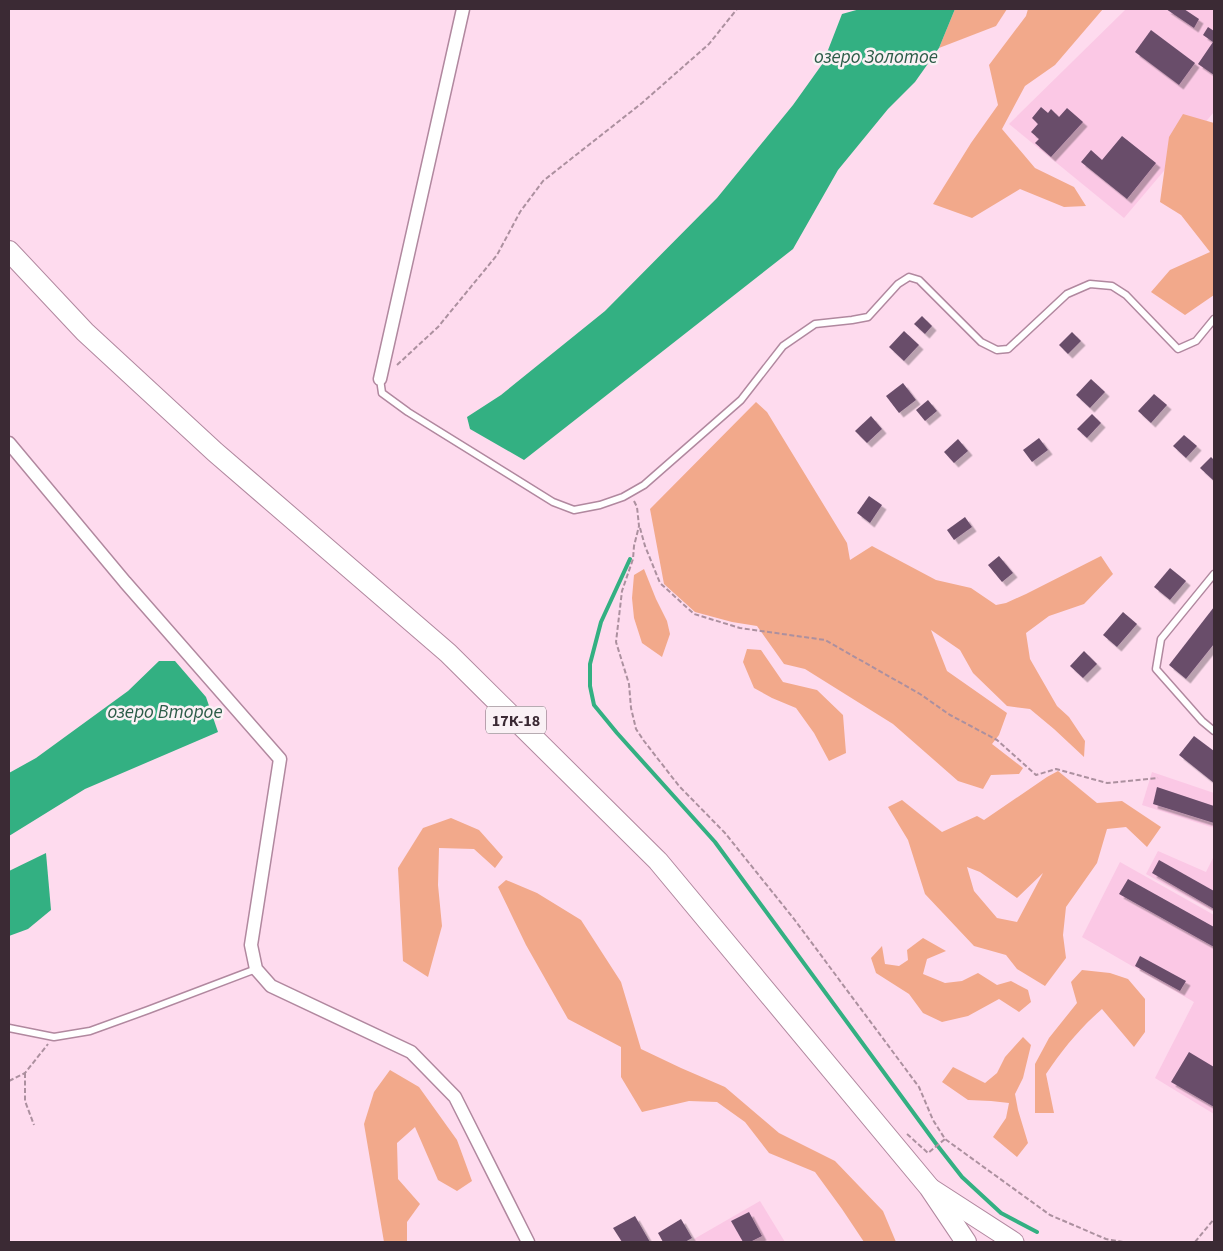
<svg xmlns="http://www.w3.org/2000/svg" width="1223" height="1251" viewBox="0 0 1223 1251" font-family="'Source Sans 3',sans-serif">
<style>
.built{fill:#fbc8e5}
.green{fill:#f2a98b;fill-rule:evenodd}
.water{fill:#33b082}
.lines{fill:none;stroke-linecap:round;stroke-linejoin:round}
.stream{stroke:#33b082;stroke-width:4}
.building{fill:#694d6b;filter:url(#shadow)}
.service-casing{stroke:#b1889f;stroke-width:9}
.minor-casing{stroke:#b1889f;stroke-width:15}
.secondary-casing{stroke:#b1889f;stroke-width:21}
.primary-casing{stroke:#b1889f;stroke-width:22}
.path{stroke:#ac909f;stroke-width:2;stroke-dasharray:5 2.5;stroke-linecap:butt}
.service{stroke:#fff;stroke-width:6}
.minor{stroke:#fff;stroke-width:12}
.secondary{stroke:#fff;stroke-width:19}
.primary{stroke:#fff;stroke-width:20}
.labels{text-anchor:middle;stroke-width:5;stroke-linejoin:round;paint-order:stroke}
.shield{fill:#faf1f5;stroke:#74666e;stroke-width:1}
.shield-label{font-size:16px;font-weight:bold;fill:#3b2a34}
.water-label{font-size:19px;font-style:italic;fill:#2c5c48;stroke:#faf1f5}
</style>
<defs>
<filter id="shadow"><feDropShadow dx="4.5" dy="4.5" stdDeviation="0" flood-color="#0004"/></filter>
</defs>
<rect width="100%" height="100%" fill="#fedbee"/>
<g class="built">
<polygon points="1126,9 1214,9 1214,112 1124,218 1009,124"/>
<polygon points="1152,772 1214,793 1214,828 1142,805"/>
<polygon points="1158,851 1206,872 1214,856 1214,912 1146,874"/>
<polygon points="1120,862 1214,915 1214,1114 1155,1078 1194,1002 1082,937"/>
<polygon points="760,1201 785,1242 695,1242 694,1239"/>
</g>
<g class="green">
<polygon points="955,9 1007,9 996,26 939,48"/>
<polygon points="1028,9 1103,9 1055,65 1025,86 1002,129 1035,168 1074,187 1086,206 1064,207 1020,189 972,218 933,204 971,143 998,105 989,65 1026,16"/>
<polygon points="1183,114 1214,123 1214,295 1185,315 1151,292 1170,270 1210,252 1181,215 1160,202 1169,137"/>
<polygon points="756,402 767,412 847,543 850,560 872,546 936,580 971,588 996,605 1006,603 1026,594 1101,556 1113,574 1084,604 1049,616 1026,633 1030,659 1057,706 1069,717 1085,741 1084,757 1054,729 1030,709 1007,706 973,673 960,650 931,630 947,671 1007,713 999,735 992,744 1023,768 1019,774 991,775 983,789 958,781 893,724 805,669 784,664 757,626 732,622 695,612 664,584 650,509"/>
<polygon points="644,569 656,599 667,621 670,634 662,657 642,643 634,618 632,598 634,575"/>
<polygon points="747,649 761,650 783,682 817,690 843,715 846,753 829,761 814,733 796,708 772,698 754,688 743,662"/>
<path d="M 1058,771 L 1097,803 L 1122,801 L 1161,827 L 1147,847 L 1126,827 L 1107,829 L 1097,863 L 1066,907 L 1063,935 L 1066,958 L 1045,986 L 1017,969 L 1006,955 L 974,946 L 925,894 L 908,840 L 888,807 L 902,800 L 942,832 L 977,816 L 984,820 L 1047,777 ZM 967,867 L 980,872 L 1017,898 L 1043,873 L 1017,922 L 997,918 L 974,891 Z"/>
<polygon points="451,818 479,830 503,857 495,868 474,849 439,848 438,885 442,926 428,977 403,961 398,868 423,828"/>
<polygon points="506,880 537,893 581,920 621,982 641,1049 681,1068 725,1087 779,1133 835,1161 883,1211 896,1242 864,1242 842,1209 815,1172 769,1153 745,1122 717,1102 689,1101 642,1112 621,1077 621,1047 568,1019 526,945 498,887"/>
<polygon points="923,938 946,951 927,959 923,974 945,983 962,981 978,973 997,985 1011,981 1028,990 1031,1002 1019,1012 999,999 968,1016 942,1022 923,1013 909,994 876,973 871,958 882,946 885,964 899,966 908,960 907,950"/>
<path d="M 1082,970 L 1110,973 L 1128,979 L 1145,999 L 1145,1032 L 1134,1047 L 1102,1009 C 1080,1028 1062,1050 1046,1074 L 1054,1113 L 1035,1113 L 1035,1064 L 1049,1038 L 1077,1003 L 1071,982 Z"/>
<polygon points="1023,1037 1031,1045 1023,1078 1015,1094 1018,1110 1028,1143 1017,1157 993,1137 1006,1118 1009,1103 991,1101 968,1100 942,1082 953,1067 985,1083 997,1073 1005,1057"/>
<polygon points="390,1070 419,1087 457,1140 472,1181 457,1191 438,1180 415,1127 397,1143 398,1179 420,1204 407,1222 407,1242 384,1242 364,1124 374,1092"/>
</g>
<g class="water">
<polygon points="860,9 955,9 939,48 915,82 888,109 838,170 793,249 524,460 470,429 467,417 501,395 605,311 717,198 793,105 823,63 842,14"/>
<polygon points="159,661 175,661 206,697 218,732 85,789 9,836 9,773 36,758 128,691"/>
<polygon points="46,853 51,910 28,929 9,936 9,871"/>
</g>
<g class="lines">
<polyline class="stream" points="630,559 601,622 590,664 590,686 594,705 617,733 715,842 937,1145 962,1177 1001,1213 1037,1232"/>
</g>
<g class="building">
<polygon points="1166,9 1184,9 1199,19 1194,28"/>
<polygon points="1208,27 1214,31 1214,75 1198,64 1213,42 1203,35"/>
<polygon points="1151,30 1195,63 1179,85 1135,52"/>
<polygon points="1041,107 1048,113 1051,109 1059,117 1067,108 1083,122 1051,157 1035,143 1039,139 1031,132 1038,124 1032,118"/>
<polygon points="1122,136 1156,163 1127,199 1081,162 1091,150 1102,160"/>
<polygon points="922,316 932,326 925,334 914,324"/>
<polygon points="904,331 919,345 904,361 889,347"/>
<polygon points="1072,332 1081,341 1068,354 1059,345"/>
<polygon points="1091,379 1105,392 1090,408 1076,395"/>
<polygon points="903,383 916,400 899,413 886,396"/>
<polygon points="1154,394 1167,405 1151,423 1138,411"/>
<polygon points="928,400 937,411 925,421 916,410"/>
<polygon points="1092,414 1101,423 1087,438 1077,429"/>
<polygon points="871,416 882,429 867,443 855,431"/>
<polygon points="1184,435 1197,446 1186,458 1173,446"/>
<polygon points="1039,438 1048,450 1032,462 1023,450"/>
<polygon points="958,439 968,451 954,463 944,452"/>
<polygon points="1211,457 1214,460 1214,481 1200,468"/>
<polygon points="869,496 882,505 870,523 857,513"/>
<polygon points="965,517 972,527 954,540 947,530"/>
<polygon points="999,556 1013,573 1002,582 988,565"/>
<polygon points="1170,568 1186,581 1170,600 1154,587"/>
<polygon points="1214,607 1214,644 1186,679 1169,665"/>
<polygon points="1123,612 1137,624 1117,647 1103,635"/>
<polygon points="1084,651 1097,664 1083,678 1070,666"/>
<polygon points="1194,736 1214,751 1214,783 1179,755"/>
<polygon points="1157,787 1214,806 1214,823 1153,804"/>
<polygon points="1159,860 1214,891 1214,909 1152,873"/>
<polygon points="1128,879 1214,927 1214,947 1119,894"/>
<polygon points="1140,956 1186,981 1180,991 1135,966"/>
<polygon points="1189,1052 1214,1067 1214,1107 1171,1082"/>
<polygon points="749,1212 762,1236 750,1242 743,1242 731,1221"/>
<polygon points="635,1216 650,1242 622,1242 613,1228"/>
<polygon points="681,1219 692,1238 685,1242 663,1242 658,1233"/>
</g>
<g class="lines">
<g class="service-casing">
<g id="service">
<polyline points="380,379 382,393 408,412 553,502 574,510 600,505 623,497 644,485 741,400 783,346 815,324 852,320 868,317 898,284 909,277 919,280 981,342 997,350 1008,349 1067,294 1090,284 1112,286 1126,295 1178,349 1196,341 1214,319"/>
<polyline points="1214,574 1161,639 1156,669 1202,721 1214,731"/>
<polyline points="9,1028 54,1037 90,1031 148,1010 256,969"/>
</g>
</g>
<g class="minor-casing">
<g id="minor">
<polyline points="380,379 463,9"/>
<polyline points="9,443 125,582 280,759 251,945 256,969 271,986 411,1052 455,1097 528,1242"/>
</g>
</g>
<g class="secondary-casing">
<polyline id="secondary" points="929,1187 1014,1242"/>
</g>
<g class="primary-casing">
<polyline id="primary" points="9,251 85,332 215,452 448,653 658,861 929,1187 966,1242"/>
</g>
<g class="path">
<polyline points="397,365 438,327 497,255 520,212 543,181 642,103 709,44 737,9"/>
<polyline points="634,501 637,507 639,526 634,546 633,559 622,591 616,642 629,684 631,708 636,729 644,741 679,786 725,833 794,919 919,1087 933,1120 945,1139 1050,1215 1106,1239 1123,1242"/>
<polyline points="640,528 645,546 660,583 694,614 740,628 825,640 920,694 950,715 997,740 1036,775 1056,769 1107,783 1158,778"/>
<polyline points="25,1073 25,1101 34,1125"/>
<polyline points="9,1081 25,1073 48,1044"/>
<polyline points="907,1134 928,1153 945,1139"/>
<polyline points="1195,1242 1214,1219"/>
</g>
<use href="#service" class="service"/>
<use href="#minor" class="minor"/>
<use href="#secondary" class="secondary"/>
<use href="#primary" class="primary"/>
</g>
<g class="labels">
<rect class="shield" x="486" y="706.5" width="60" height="27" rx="4"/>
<g class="shield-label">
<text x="516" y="726">17К-18</text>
</g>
<g class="water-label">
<text x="876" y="63">озеро Золотое</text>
<text x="165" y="718">озеро Второе</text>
</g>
</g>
<rect width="1223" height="1251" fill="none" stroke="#3b2a34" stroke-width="20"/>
</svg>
